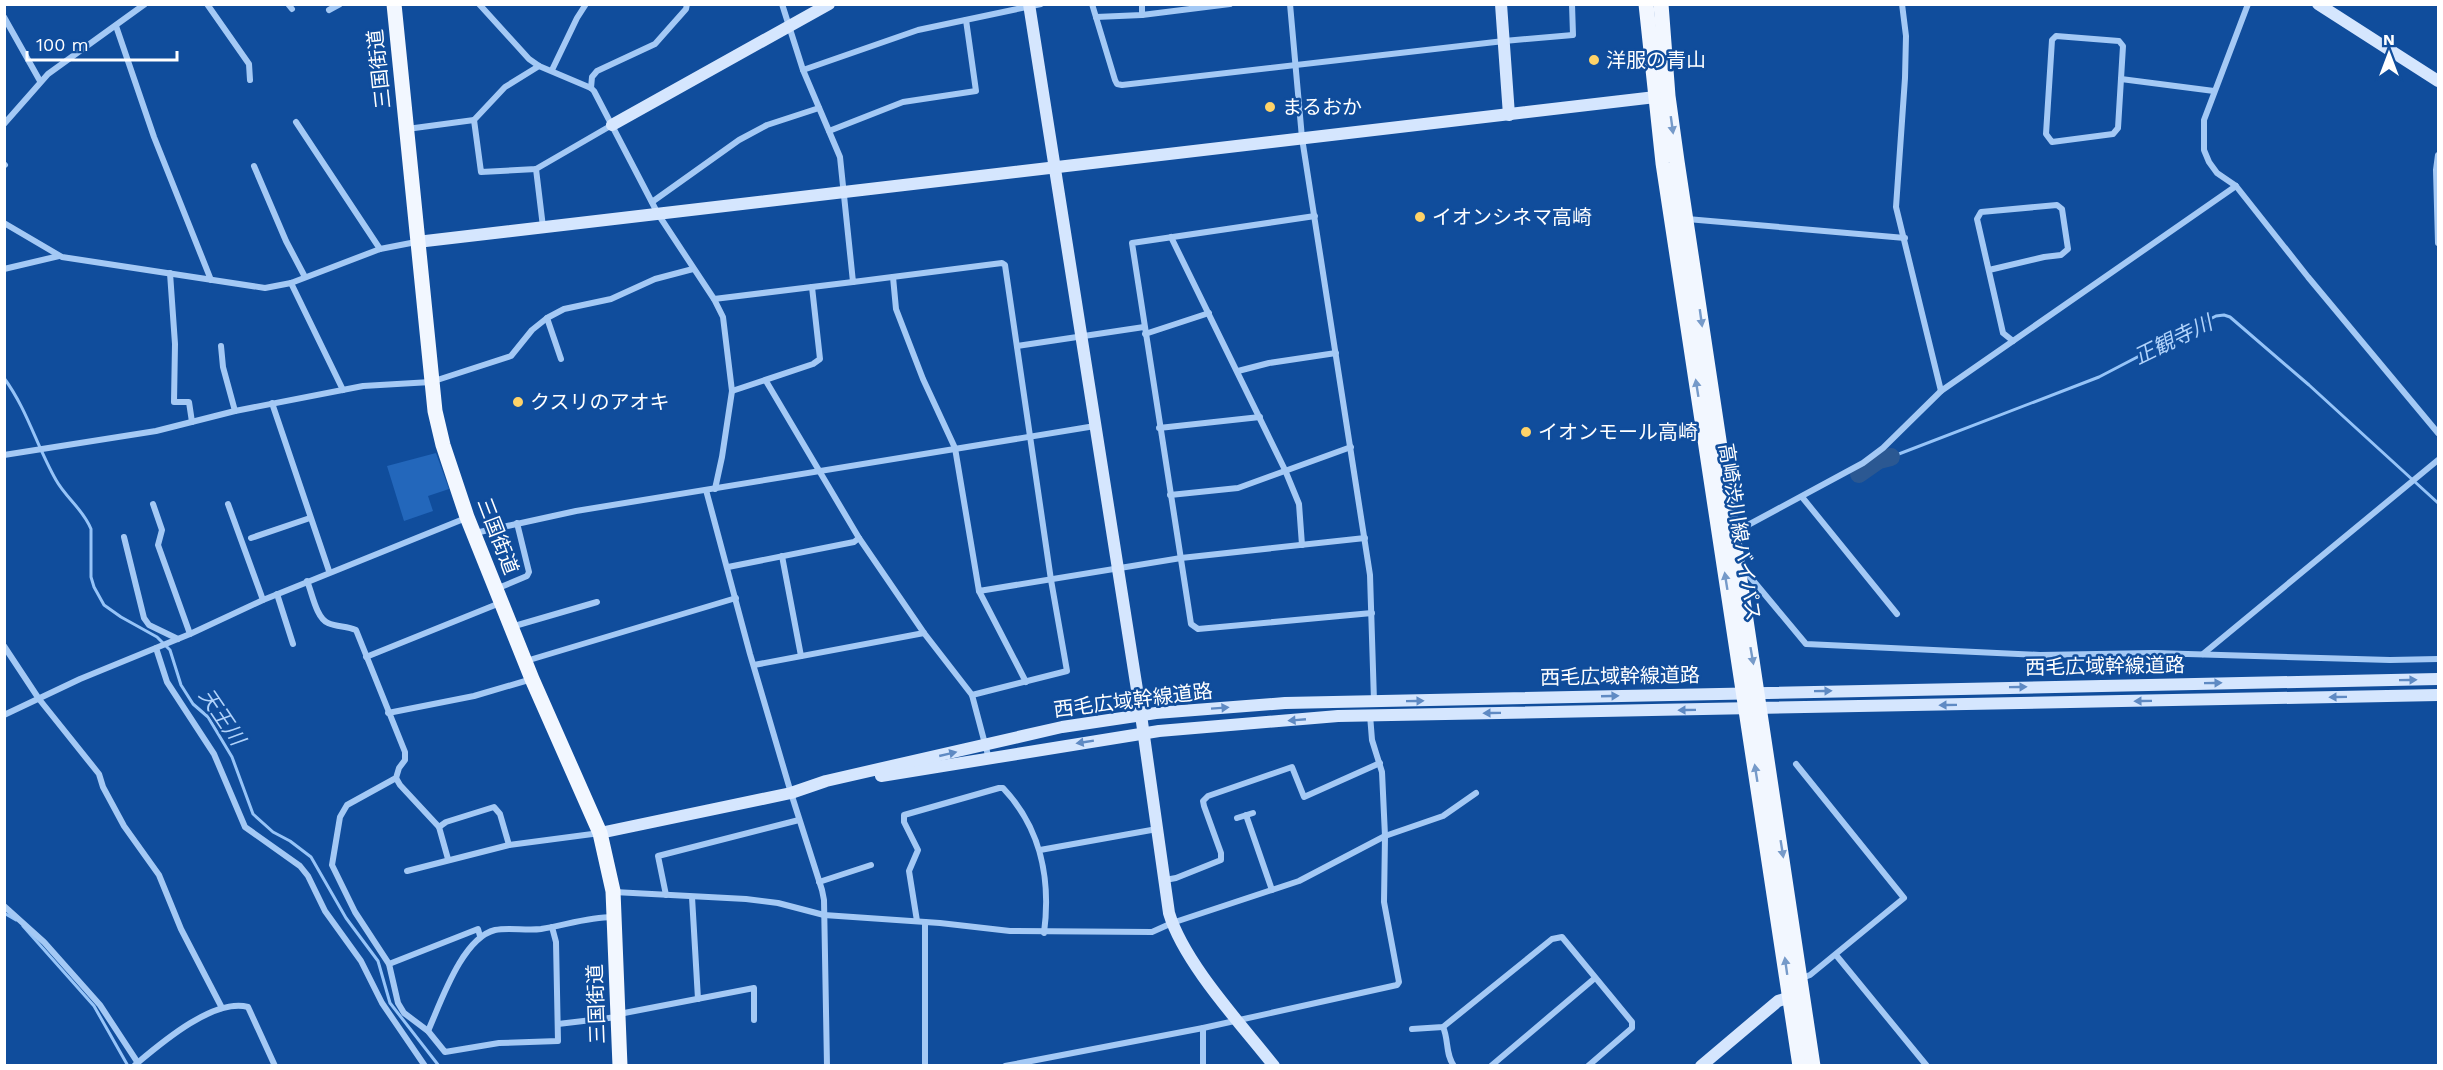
<svg xmlns="http://www.w3.org/2000/svg" width="2443" height="1070" viewBox="0 0 2443 1070" font-family="'Work Sans','Noto Sans JP',sans-serif">
<style>
.green{fill:#2367bb}
.lines{fill:none;stroke-linecap:round;stroke-linejoin:round}
.stream{stroke:#96c4f8;stroke-width:3}
.river{stroke:#2b5892;stroke-width:18}
.street{stroke:#a4c9f5;stroke-width:6}
.secondary{stroke:#d5e6fe;stroke-width:12}
.primary{stroke:#f2f7ff;stroke-width:15}
.oneway{fill:#769ac9}
.oneway2{fill:#5f8ac3}
.poi-dot{fill:#ffd368;stroke:#104d9c;stroke-width:2}
.labels{text-anchor:middle;stroke-width:5;stroke-linejoin:round;paint-order:stroke}
.poi-label{font-size:20px;fill:#fff;stroke:#104d9c;text-anchor:start}
.street-label{font-size:20px;fill:#fff;stroke:#104d9c}
.water-label{font-size:21px;font-style:italic;fill:#b1d3fb;stroke:#104d9c}
</style>
<rect width="100%" height="100%" fill="#104d9c"/>
<polygon class="green" points="436,453 449,489 428,496 433,511 404,521 387,466"/>
<g class="lines">
<g class="stream">
<path d="M 4,378 C 27,409 37,447 56,480 C 66,498 83,509 91,529 L 91,577 L 94,587 L 104,605 L 121,617 L 157,637 L 170,650 L 181,685 L 193,704 L 208,717 L 232,757 L 253,814 L 273,832 L 290,841 L 311,857 L 346,918 L 378,961 L 390,1003 L 439,1066"/>
<polyline points="1891,457 2099,377 2216,316 2224,315 2230,317 2309,385 2438,503"/>
<polyline points="4,913 16,920"/>
<polyline points="23,926 94,1006 128,1066"/>
</g>
<polyline class="river" points="1859,474 1879,460 1891,457"/>
<g class="street">
<polyline points="207,4 249,64 250,80"/>
<polyline points="288,4 292,9"/>
<polyline points="479,4 529,59 539,66 591,88 594,91 658,214 714,299 723,317 732,391 722,457 715,489"/>
<polyline points="782,4 803,70 840,157 853,282 1002,263 1005,265 1051,580 1067,671 972,695"/>
<polyline points="1092,4 1115,80 1117,84 1122,85 1504,41 1573,35 1572,4"/>
<polyline points="1142,4 1142,15"/>
<polyline points="1290,4 1302,138 1370,575 1374,701"/>
<polyline points="1902,4 1906,36 1905,78 1896,207 1941,391"/>
<polyline points="2248,4 2204,120 2204,150 2209,162 2217,173 2236,186 2308,277 2438,433"/>
<polyline points="329,10 340,4"/>
<polyline points="4,17 40,81"/>
<polyline points="1096,17 1142,15 1230,4"/>
<polyline points="116,26 154,137 211,280"/>
<polygon points="2056,36 2119,41 2123,46 2118,128 2113,134 2052,142 2046,134 2052,40"/>
<polyline points="539,66 505,87 474,120 481,172 536,169 612,125"/>
<polyline points="552,70 577,18 586,4"/>
<polyline points="803,70 918,30 1041,4"/>
<polyline points="2121,79 2214,91"/>
<polyline points="591,88 592,77 597,71 655,44 686,9 687,4"/>
<polyline points="296,122 380,249"/>
<polyline points="4,124 48,74 145,4"/>
<polyline points="407,129 474,120"/>
<polyline points="829,131 903,102 976,91 966,20"/>
<polyline points="2438,155 2436,170 2438,243"/>
<polyline points="4,164 5,165"/>
<polyline points="254,166 286,241 305,277"/>
<polyline points="536,169 543,227"/>
<polyline points="652,202 739,140 767,125 819,108"/>
<polyline points="1315,216 1132,243 1191,624 1198,629 1372,613"/>
<polyline points="1687,219 1905,238"/>
<polyline points="4,223 62,257 265,288 291,283 380,249 416,242"/>
<polyline points="1171,237 1285,470 1299,504 1302,545"/>
<polyline points="4,269 59,256"/>
<polyline points="1989,270 2044,257 2061,255 2068,249 2062,209 2057,205 1981,212 1977,219 2003,333 2013,341"/>
<polyline points="170,273 175,344 174,402 189,402 192,422"/>
<polyline points="893,277 896,309 923,379 955,448 979,591 1181,558 1365,538"/>
<polyline points="291,283 343,390"/>
<polyline points="714,299 853,282"/>
<polyline points="547,318 561,359"/>
<polyline points="1145,334 1209,313"/>
<polyline points="221,346 223,367 235,411"/>
<polyline points="1017,346 1144,327"/>
<polyline points="1238,371 1269,363 1336,353"/>
<polyline points="766,381 859,538 924,633 972,695 989,759"/>
<polyline points="732,391 813,364 820,359 812,287"/>
<polyline points="272,403 329,571"/>
<polyline points="1159,428 1260,417"/>
<polyline points="4,455 156,431 235,411 363,386 431,382 511,356 532,330 547,318 564,309 611,299 655,279 693,269"/>
<polyline points="706,490 750,654 791,793 822,890 824,900 827,1066"/>
<polyline points="1170,495 1238,488 1351,447"/>
<polyline points="1802,497 1897,614"/>
<polyline points="153,504 162,530 158,545 190,634"/>
<polyline points="228,504 263,600"/>
<polyline points="1735,532 1863,463 1883,448 1941,391 2236,186"/>
<polyline points="475,533 576,511 1095,426"/>
<polyline points="124,537 144,618 149,625 178,639"/>
<polyline points="251,538 310,518"/>
<polyline points="782,556 801,656"/>
<polyline points="728,567 854,542 859,538"/>
<polyline points="1739,573 1746,572 1806,644 2040,655 2154,653 2390,660 2438,659"/>
<path d="M 307,581 C 312,592 316,618 328,623 C 337,627 347,626 356,630 L 405,752 L 405,760 L 399,768 L 396,778 L 347,805 L 340,817 L 332,865 L 355,912 L 389,964 L 398,1003 L 404,1013 L 428,1031 L 445,1052 L 499,1043 L 558,1041 L 556,942 L 552,927"/>
<polyline points="496,589 527,576 529,572 517,523"/>
<polyline points="979,591 1026,682"/>
<polyline points="277,594 293,644"/>
<polyline points="511,627 597,602"/>
<polyline points="4,646 39,699 99,774 103,787 124,826 159,875 181,929 222,1008"/>
<polyline points="156,648 167,682 214,754 245,827 300,866 308,876 325,911 361,961 382,1003 425,1066"/>
<polyline points="2203,654 2438,460"/>
<polyline points="366,657 500,603"/>
<polyline points="526,661 736,598"/>
<polyline points="754,665 924,633"/>
<polyline points="388,713 474,696 532,679"/>
<polyline points="4,715 80,679 190,634 263,600 466,518"/>
<polyline points="1796,764 1904,898 1810,975 1802,978"/>
<polyline points="396,778 400,785 439,827 448,859"/>
<polyline points="1246,815 1272,890"/>
<polyline points="1237,818 1253,813"/>
<polyline points="439,827 446,822 494,807 500,814 509,845"/>
<polyline points="1040,850 1157,829"/>
<polyline points="407,871 509,845 600,833"/>
<polyline points="1165,880 1176,878 1221,860 1221,853 1204,806 1203,801 1208,796 1292,767 1304,797 1380,763"/>
<polyline points="819,882 871,865"/>
<polyline points="614,892 746,899 778,903 824,915 940,923 1010,931 1152,932 1172,923 1299,881 1385,836 1443,816 1476,793"/>
<polyline points="666,895 658,856 799,820"/>
<polyline points="692,897 698,999"/>
<polyline points="4,906 44,942 100,1005 138,1063"/>
<path d="M 917,921 L 909,871 L 918,850 L 904,822 L 904,815 L 999,788 L 1003,788 C 1041,828 1051,880 1044,933"/>
<polyline points="1836,955 1927,1066"/>
<polyline points="389,964 478,929 480,936"/>
<polyline points="619,1014 754,988 754,1020"/>
<polyline points="558,1024 617,1017"/>
<path d="M 1443,1027 C 1449,1040 1445,1054 1454,1066"/>
<polyline points="1203,1028 1203,1066"/>
<polyline points="1412,1029 1443,1027 1552,939 1562,937 1632,1022 1632,1028 1588,1066"/>
<path d="M 428,1031 C 441,1002 462,938 495,930 C 509,927 526,931 541,929 C 566,925 588,917 613,917"/>
<path d="M 135,1065 C 160,1044 213,998 248,1007 L 275,1066"/>
<polyline points="925,1066 925,922"/>
<polyline points="1005,1066 1203,1028 1397,985 1399,982 1384,902 1385,836 1382,772 1372,740 1370,715"/>
<polyline points="1491,1066 1595,978"/>
</g>
<g class="secondary">
<path d="M 1029,4 L 1141,715 L 1169,913 C 1184,963 1241,1024 1274,1066"/>
<polyline points="1501,4 1509,115"/>
<polyline points="2318,4 2438,81"/>
<polyline points="612,125 829,4"/>
<polyline points="417,242 1664,96"/>
<polyline points="881,776 1159,731 1338,716 2438,695"/>
<polyline points="600,833 791,793 826,781 1062,727 1156,713 1285,703 2438,679"/>
<polyline points="1701,1066 1778,1001 1790,997"/>
</g>
<g class="primary">
<polyline points="394,4 435,411 443,445 467,517 532,679 600,833 613,891 620,1066"/>
<polyline points="1646,4 1663,163 1800,1066"/>
<polyline points="1661,4 1668,96 1677,161 1813,1066"/>
</g>
</g>
<defs><path id="oneway-solid" d="M-6-.8H1V-3.2L6.5 0L1 3.2V.8H-6Z" transform="scale(1.5)"/></defs>
<g class="oneway">
<use href="#oneway-solid" transform="translate(1672 125) rotate(82)"/>
<use href="#oneway-solid" transform="translate(1701 318) rotate(82)"/>
<use href="#oneway-solid" transform="translate(1697 388) rotate(-99)"/>
<use href="#oneway-solid" transform="translate(1726 581) rotate(-99)"/>
<use href="#oneway-solid" transform="translate(1752 656) rotate(80)"/>
<use href="#oneway-solid" transform="translate(1756 773) rotate(-99)"/>
<use href="#oneway-solid" transform="translate(1782 849) rotate(81)"/>
<use href="#oneway-solid" transform="translate(1786 966) rotate(-98)"/>
</g>
<g class="oneway2">
<use href="#oneway-solid" transform="translate(2408 680) rotate(-1)"/>
<use href="#oneway-solid" transform="translate(2213 683) rotate(-1)"/>
<use href="#oneway-solid" transform="translate(2018 687) rotate(-1)"/>
<use href="#oneway-solid" transform="translate(1823 691) rotate(-1)"/>
<use href="#oneway-solid" transform="translate(1610 696) rotate(-2)"/>
<use href="#oneway-solid" transform="translate(2338 697) rotate(179)"/>
<use href="#oneway-solid" transform="translate(1415 701) rotate(-1)"/>
<use href="#oneway-solid" transform="translate(2143 701) rotate(179)"/>
<use href="#oneway-solid" transform="translate(1948 705) rotate(179)"/>
<use href="#oneway-solid" transform="translate(1220 708) rotate(-4)"/>
<use href="#oneway-solid" transform="translate(1687 710) rotate(179)"/>
<use href="#oneway-solid" transform="translate(1492 713) rotate(179)"/>
<use href="#oneway-solid" transform="translate(1297 720) rotate(175)"/>
<use href="#oneway-solid" transform="translate(1085 742) rotate(171)"/>
<use href="#oneway-solid" transform="translate(948 754) rotate(-13)"/>
</g>
<g class="poi-dot">
<circle cx="1594" cy="60" r="6"/>
<circle cx="1270" cy="107" r="6"/>
<circle cx="1420" cy="217" r="6"/>
<circle cx="518" cy="402" r="6"/>
<circle cx="1526" cy="432" r="6"/>
</g>
<g class="labels">
<g class="poi-label">
<text x="1606" y="67">洋服の青山</text>
<text x="1282" y="114">まるおか</text>
<text x="1432" y="224">イオンシネマ高崎</text>
<text x="530" y="409">クスリのアオキ</text>
<text x="1538" y="439">イオンモール高崎</text>
</g>
<g class="street-label">
<text transform="translate(379 69) rotate(-96)" y="7">三国街道</text>
<text transform="translate(1740 532) rotate(81)" y="7">高崎渋川線バイパス</text>
<text transform="translate(498 536) rotate(69)" y="7">三国街道</text>
<text transform="translate(2105 666) rotate(-1)" y="7">西毛広域幹線道路</text>
<text transform="translate(1620 676) rotate(-1)" y="7">西毛広域幹線道路</text>
<text transform="translate(1133 700) rotate(-7)" y="7">西毛広域幹線道路</text>
<text transform="translate(596 1004) rotate(-92)" y="7">三国街道</text>
</g>
<g class="water-label">
<text transform="translate(2173 340) rotate(-26)" y="7">正観寺川</text>
<text transform="translate(222 717) rotate(56)" y="7">天王川</text>
</g>
</g>
<rect width="2443" height="1070" fill="none" stroke="#ffffff" stroke-width="12"/>
<g transform="translate(2389 54)" stroke="#104d9c" stroke-width="4.5" paint-order="stroke">
<path d="M0-4.5L10 22L0 15L-10 22Z" fill="#ffffff"/>
<text y="-9" font-size="16" font-weight="bold" text-anchor="middle" fill="#ffffff">N</text>
</g>
<path d="M27 51v9h150v-9" fill="none" stroke="#ffffff" stroke-width="3"/>
<text x="36" y="51" font-size="18" fill="#ffffff" stroke="#104d9c" stroke-width="4.5" paint-order="stroke">100 m</text>
</svg>
